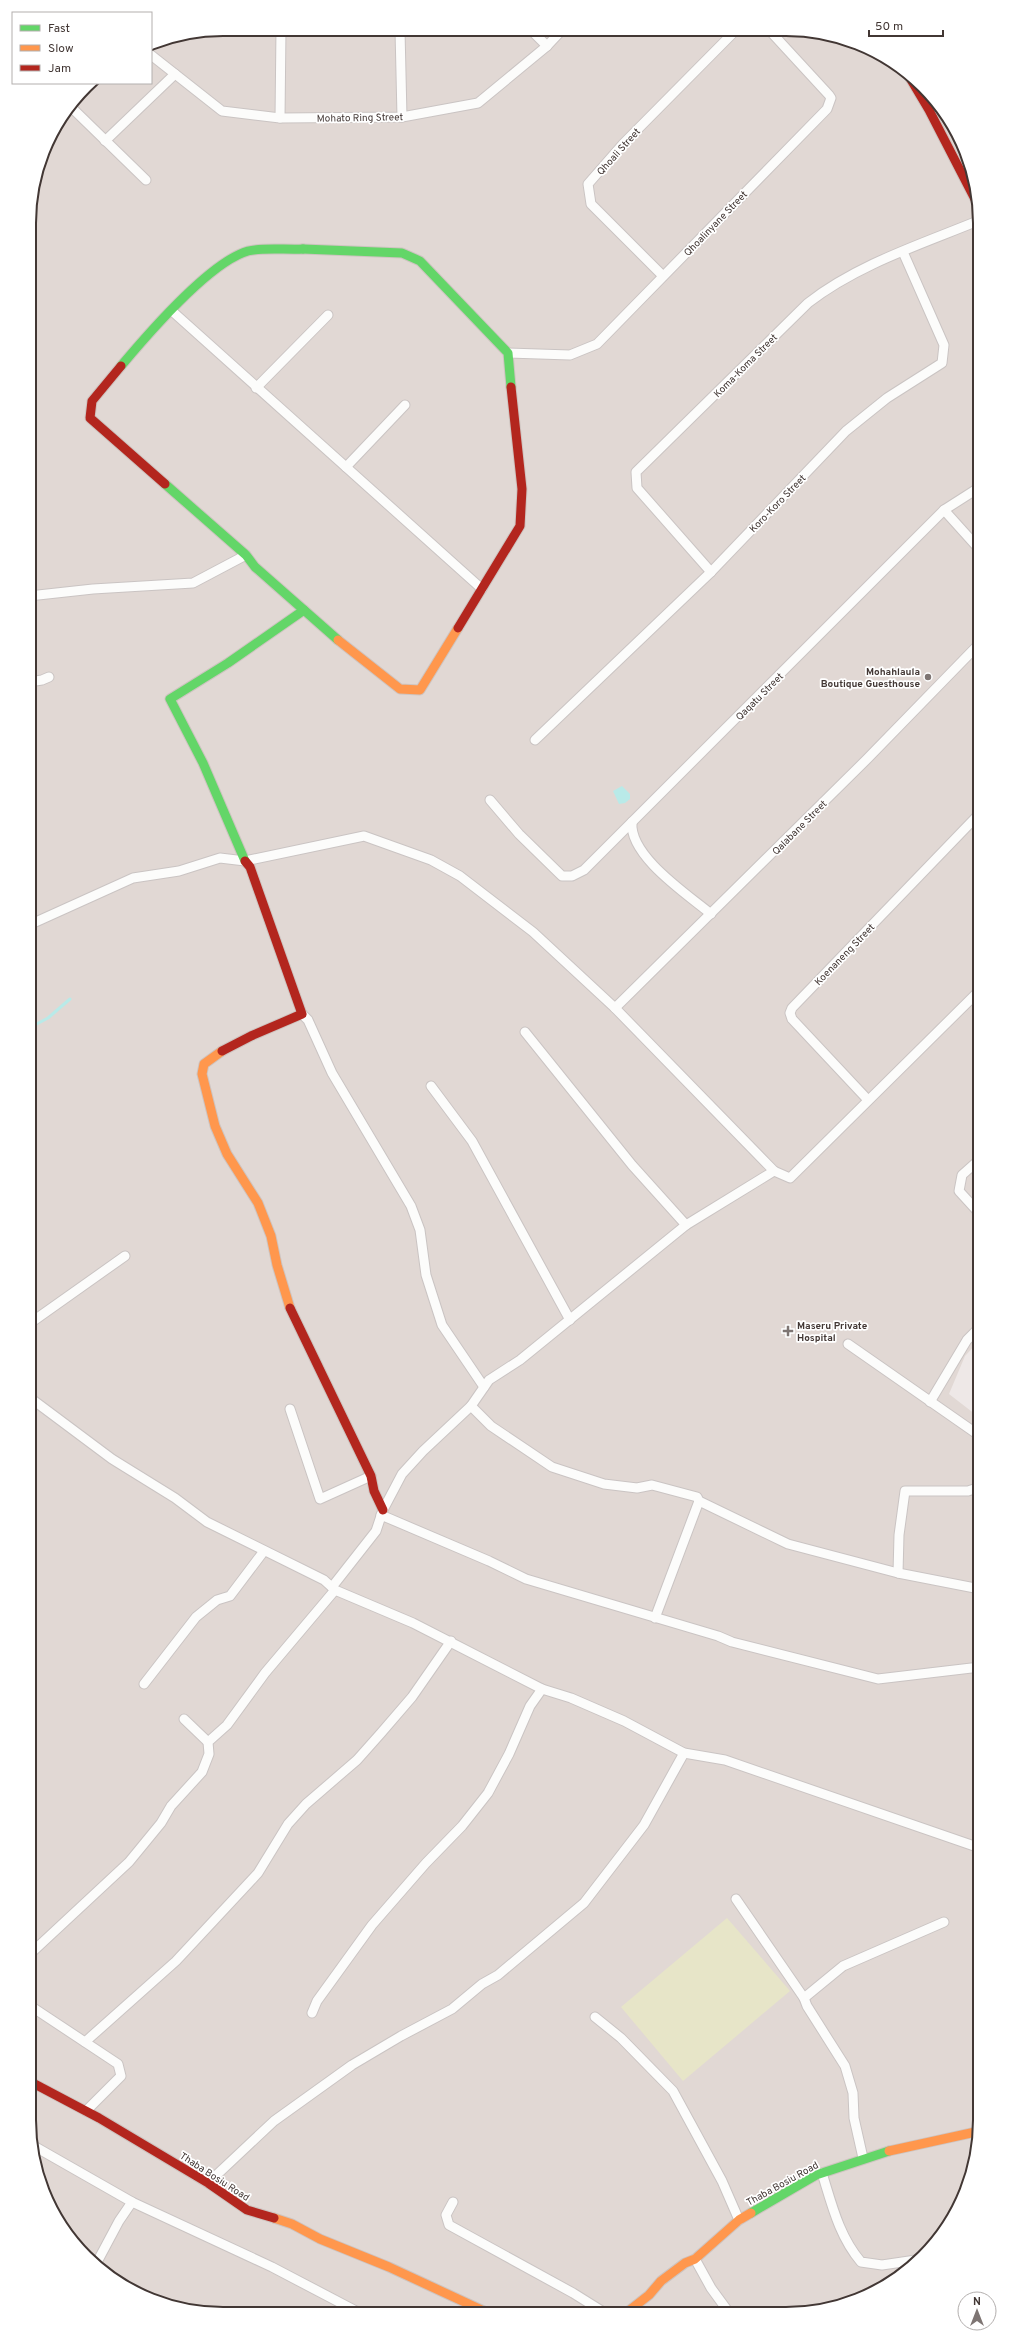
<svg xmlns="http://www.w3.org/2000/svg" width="1009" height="2343" viewBox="0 0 1009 2343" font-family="Overpass,sans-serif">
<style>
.residential{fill:#e1d8d4}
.green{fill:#e7e5c8}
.water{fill:#b9eae8}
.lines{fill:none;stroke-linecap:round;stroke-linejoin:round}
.stream{stroke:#b9eae8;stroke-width:3}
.street-casing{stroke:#cac4c3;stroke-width:11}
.fast-casing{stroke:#cec4c0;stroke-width:11}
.slow-casing{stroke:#cec4c0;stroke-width:11}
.jam-casing{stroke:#cec4c0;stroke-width:11}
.street{stroke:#fcfcfb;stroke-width:9}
.fast{stroke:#63d668;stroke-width:9}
.slow{stroke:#ff974d;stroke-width:9}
.jam{stroke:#b3261e;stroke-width:9}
.poi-dot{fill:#7e7573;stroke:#fff;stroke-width:1.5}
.labels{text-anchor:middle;stroke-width:3.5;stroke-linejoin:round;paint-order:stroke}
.street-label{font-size:10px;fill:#423734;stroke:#fff}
.poi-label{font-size:10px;font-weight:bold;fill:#423734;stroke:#fff;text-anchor:end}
.rim{fill:none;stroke:#423734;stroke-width:2}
</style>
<rect width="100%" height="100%" fill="#eee8e7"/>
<polygon class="residential" points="223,29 823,33 872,49 914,77 954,126 973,173 980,223 980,1340 965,1356 949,1394 980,1418 980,2132 965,2194 940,2238 893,2281 836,2307 786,2314 186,2310 137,2294 95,2266 62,2227 36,2170 29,2120 29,210 49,138 91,83 151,83 151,43"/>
<polygon class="green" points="727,1918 790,1991 683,2081 621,2007"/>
<polygon class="water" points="622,786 630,794 630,799 625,803 619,804 613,791"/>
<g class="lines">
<polyline class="stream" points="29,1028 48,1018 70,999"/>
<g class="street-casing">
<g id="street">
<polyline points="400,30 402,117"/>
<polyline points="532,31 547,46"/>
<polyline points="151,55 222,111 280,118 402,117 478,103 547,46 561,31"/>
<polyline points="72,108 146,180"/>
<polyline points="280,118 281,29"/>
<polyline points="105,141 175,74"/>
<polyline points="663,276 591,204 588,184 623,144 734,32"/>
<polyline points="172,311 482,589"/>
<polyline points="508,353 570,355 597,344 827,109 831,98 829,95 771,32"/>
<polyline points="256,388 328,315"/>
<polyline points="346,467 405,405"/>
<polyline points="944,510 980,550"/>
<path d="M 711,572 L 637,488 L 636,472 L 808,303 C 858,264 922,244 980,220"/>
<polyline points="29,596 93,589 193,583 246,555"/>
<polyline points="29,682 42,680 49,677"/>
<polyline points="535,740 711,572 846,431 887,398 942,363 944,345 903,252"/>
<polyline points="490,800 519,834 562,876 572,876 584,870 944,510 980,487"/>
<path d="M 632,822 C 629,856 687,894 711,914"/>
<polyline points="29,925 133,878 179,871 220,858 245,861 364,836 431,860 460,876 533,932 615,1008 774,1171"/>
<polyline points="29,967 30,966"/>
<polyline points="615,1008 867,759 980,643"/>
<polyline points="302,1014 308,1020 332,1073 411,1206 420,1230 426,1275 442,1325 484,1387"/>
<polyline points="431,1086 472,1141 570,1320"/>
<polyline points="868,1100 792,1019 790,1013 792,1008 980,813"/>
<polyline points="980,1214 959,1191 962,1175 980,1159"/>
<polyline points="686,1225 774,1171 790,1178 980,990"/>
<polyline points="29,1324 125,1256"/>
<polyline points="848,1344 980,1436"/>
<polyline points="29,1397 112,1459 175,1498 207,1522 324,1580 335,1590 413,1623 542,1689 571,1698 624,1721 684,1753 725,1760 980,1848"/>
<polyline points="930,1402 967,1340 980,1327"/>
<polyline points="471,1406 491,1426 552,1467 604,1484 637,1488 652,1485 697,1497 699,1501 788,1544 898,1573 980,1589"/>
<polyline points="290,1409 320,1499 371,1476"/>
<polyline points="381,1515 489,1561 526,1579 718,1636 732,1642 878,1679 980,1667"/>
<polyline points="898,1573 899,1535 905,1491 968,1491 980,1487"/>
<polyline points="332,1587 376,1531 383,1510 402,1474 423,1451 471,1406 489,1380 520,1360 686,1225 632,1165 525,1032"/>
<polyline points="655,1618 699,1501"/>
<polyline points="144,1684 196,1617 217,1600 230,1596 264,1551"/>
<polyline points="184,1719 208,1742"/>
<polyline points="736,1899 804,1998 807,2006 845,2066 853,2093 854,2118 863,2158"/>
<polyline points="29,1955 129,1862 161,1823 171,1806 202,1772 209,1754 208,1742 227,1725 265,1673 335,1590"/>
<polyline points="804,1998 843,1966 944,1922"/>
<polyline points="29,2005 118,2064 121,2076 86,2111"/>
<polyline points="312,2013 317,2001 372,1925 426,1863 462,1826 488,1793 509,1754 530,1706 542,1689"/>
<polyline points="595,2017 621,2038 673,2091 722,2181 739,2220"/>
<polyline points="85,2042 176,1961 258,1873 288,1824 306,1804 357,1760 381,1733 412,1697 451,1641"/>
<polyline points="32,2145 132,2202 272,2267 356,2311"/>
<path d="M 822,2173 C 832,2205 839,2236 861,2262 L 882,2265 L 916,2260"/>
<polyline points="208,2183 274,2121 352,2065 401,2036 452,2009 482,1984 498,1975 584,1903 644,1825 684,1753"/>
<polyline points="453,2202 446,2215 449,2225 573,2293 605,2313"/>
<polyline points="695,2259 711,2288 730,2314"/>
<polyline points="95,2266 119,2221 132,2202"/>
</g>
</g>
<g class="fast-casing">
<g id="fast">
<polyline points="303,249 402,253 420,261 508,353 511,387"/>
<path d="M 121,366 C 147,335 210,262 248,251 C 264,247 286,250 303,249"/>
<polyline points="165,484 246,555 255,567 338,640"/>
<polyline points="245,861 203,763 170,699 228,663 304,610"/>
<polyline points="751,2213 816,2175 889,2151"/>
</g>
</g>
<g class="slow-casing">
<g id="slow">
<polyline points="338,640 400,689 420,690 458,628"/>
<polyline points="222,1051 204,1064 202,1074 215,1126 227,1154 258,1203 271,1236 277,1265 290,1308"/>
<polyline points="889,2151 980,2131"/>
<polyline points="274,2218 292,2224 320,2239 389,2267 486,2312"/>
<polyline points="626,2313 649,2295 661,2281 685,2263 695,2259 739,2220 751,2213"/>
</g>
</g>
<g class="jam-casing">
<g id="jam">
<polyline points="907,73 929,110 978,205"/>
<polyline points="121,366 92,401 90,418 165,484"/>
<polyline points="458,628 520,526 522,489 511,387"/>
<polyline points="222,1051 251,1036 302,1014 250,867 245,861"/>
<polyline points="290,1308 371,1476 374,1491 383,1510"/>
<polyline points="29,2081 99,2118 208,2183 247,2210 274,2218"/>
</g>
</g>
<use href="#street" class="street"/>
<use href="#fast" class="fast"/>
<use href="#slow" class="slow"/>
<use href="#jam" class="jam"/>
</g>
<g class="poi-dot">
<circle cx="928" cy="677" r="4"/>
<path d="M786 1325h4v4h4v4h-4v4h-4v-4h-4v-4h4z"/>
</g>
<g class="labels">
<g class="street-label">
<text transform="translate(360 117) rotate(-1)" y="4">Mohato Ring Street</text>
<text transform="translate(618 151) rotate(-48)" y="4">Qhoali Street</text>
<text transform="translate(715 223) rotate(-46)" y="4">Qhoalinyane Street</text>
<text transform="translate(745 365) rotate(-45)" y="4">Koma-Koma Street</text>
<text transform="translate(777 503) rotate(-46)" y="4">Koro-Koro Street</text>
<text transform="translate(759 696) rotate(-45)" y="4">Qaqatu Street</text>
<text transform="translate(799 827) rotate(-45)" y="4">Qalabane Street</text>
<text transform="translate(844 954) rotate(-46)" y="4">Koenaneng Street</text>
<text transform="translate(215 2176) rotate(33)" y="4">Thaba Bosiu Road</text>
<text transform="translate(782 2183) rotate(-29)" y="4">Thaba Bosiu Road</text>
</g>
<g class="poi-label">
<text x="920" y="675">Mohahlaula<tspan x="920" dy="12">Boutique Guesthouse</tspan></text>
<text x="797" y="1329" text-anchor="start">Maseru Private<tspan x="797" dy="12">Hospital</tspan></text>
</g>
</g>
<path d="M0 0H1009V2343H0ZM223 36H786A187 187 0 0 1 973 223V2120A187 187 0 0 1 786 2307H223A187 187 0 0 1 36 2120V223A187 187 0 0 1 223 36Z" fill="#fff" fill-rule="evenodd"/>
<path class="rim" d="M223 36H786A187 187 0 0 1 973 223V2120A187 187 0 0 1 786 2307H223A187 187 0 0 1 36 2120V223A187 187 0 0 1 223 36Z"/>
<rect x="12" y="12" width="140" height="72" fill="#ffffff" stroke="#b3afae"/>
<rect x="20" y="25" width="20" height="6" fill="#63d668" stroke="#b3afae"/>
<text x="48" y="32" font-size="12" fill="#423734">Fast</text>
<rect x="20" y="45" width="20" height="6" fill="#ff974d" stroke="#b3afae"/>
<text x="48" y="52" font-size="12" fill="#423734">Slow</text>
<rect x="20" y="65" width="20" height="6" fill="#b3261e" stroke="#b3afae"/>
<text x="48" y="72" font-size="12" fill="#423734">Jam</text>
<g transform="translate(977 2311)"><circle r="19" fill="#ffffff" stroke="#b3afae"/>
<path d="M0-3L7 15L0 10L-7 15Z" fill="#7e7573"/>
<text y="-6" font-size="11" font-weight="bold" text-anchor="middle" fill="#423734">N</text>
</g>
<path d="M869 30v6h74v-6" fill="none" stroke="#423734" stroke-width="2"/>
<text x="875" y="30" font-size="12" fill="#423734" stroke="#ffffff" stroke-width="3" paint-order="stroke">50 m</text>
</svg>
